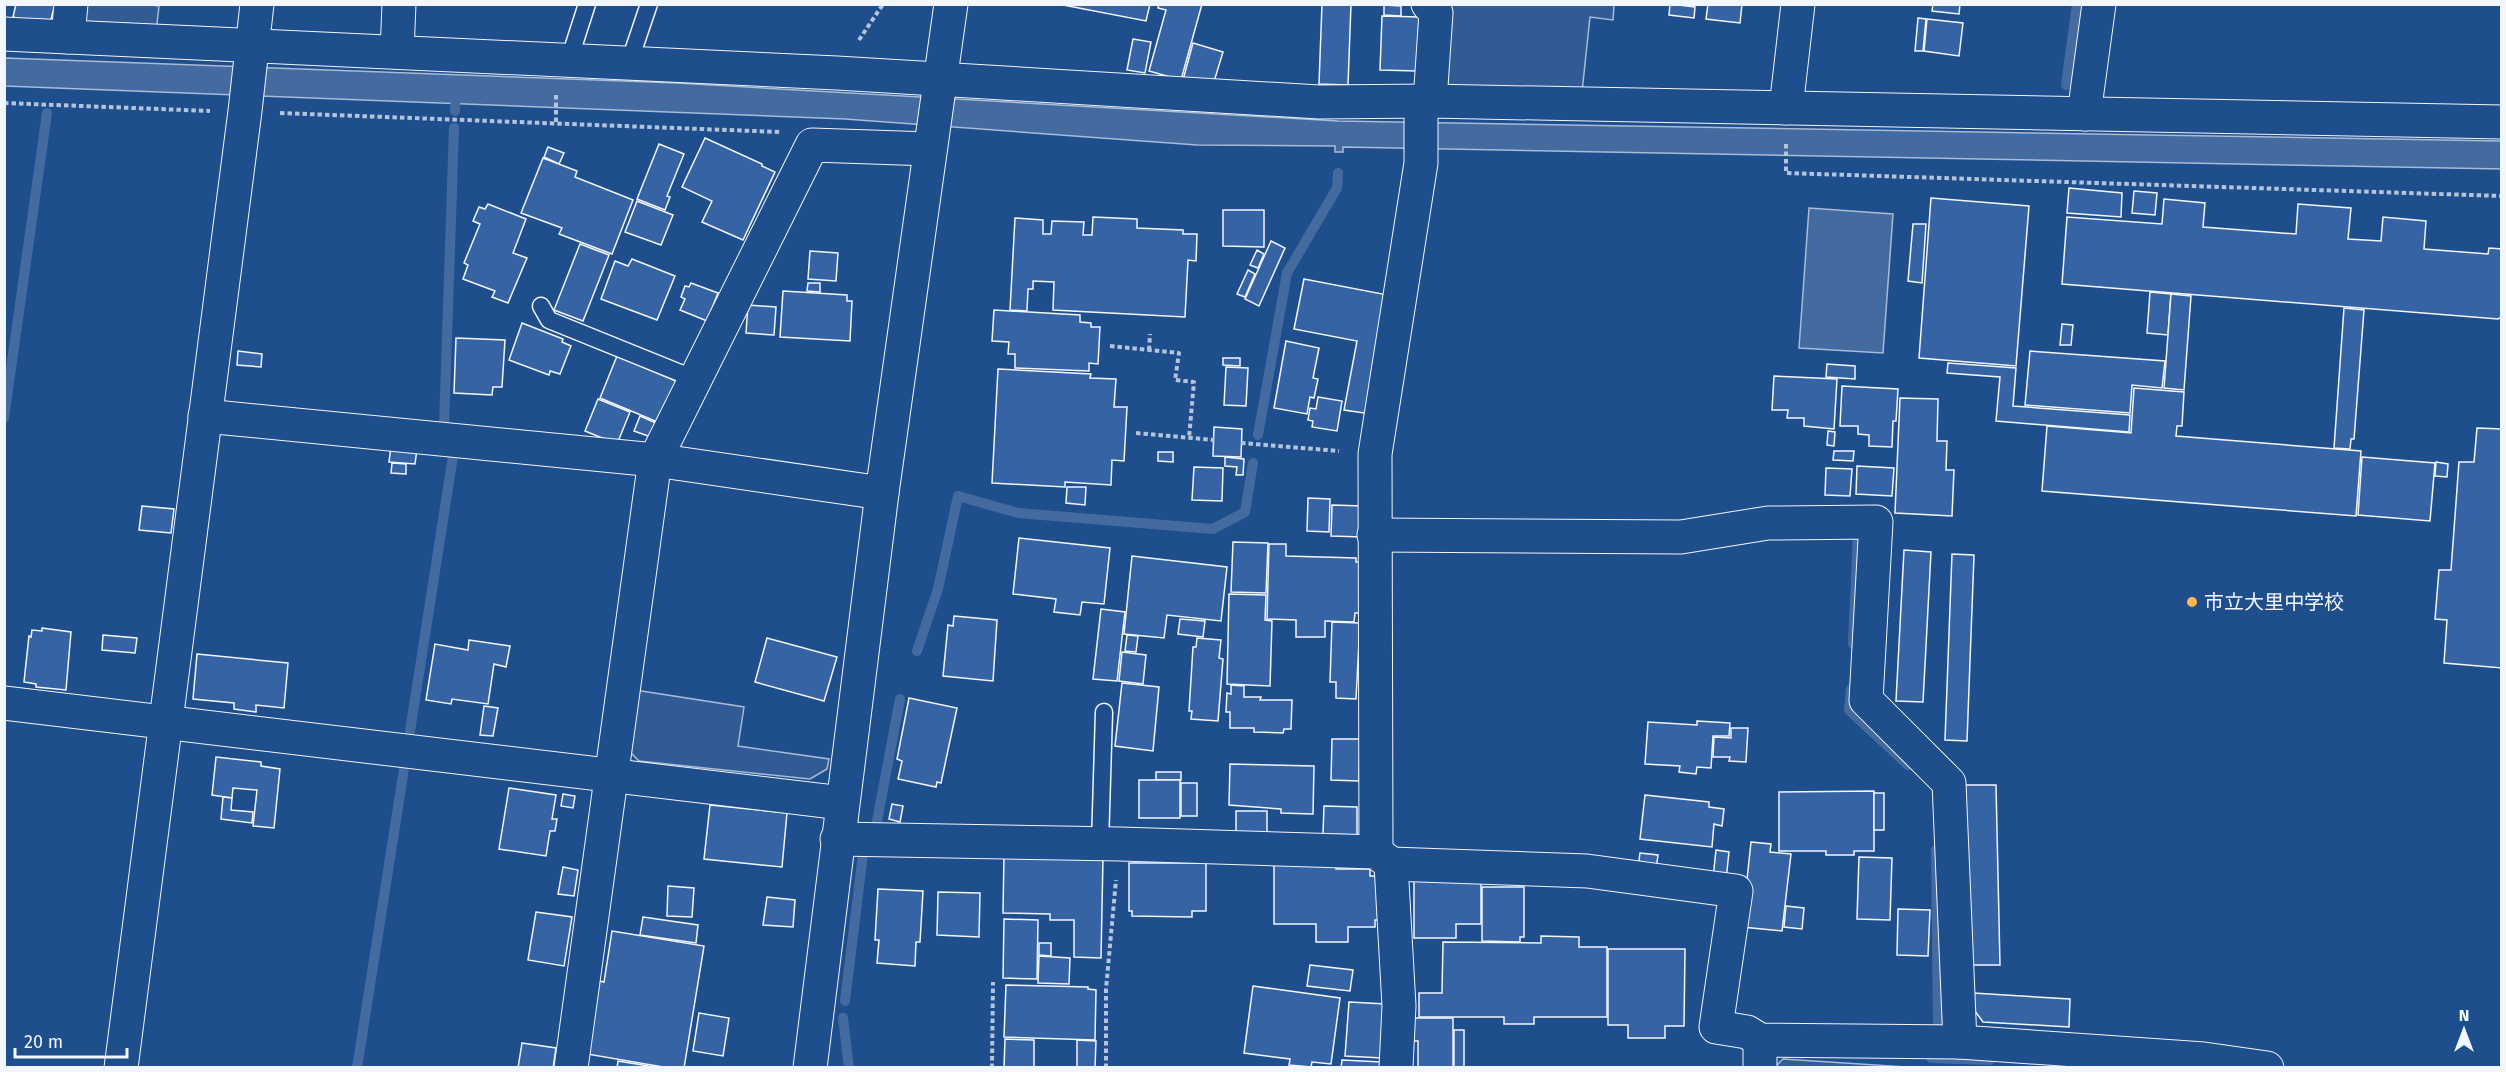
<svg xmlns="http://www.w3.org/2000/svg" width="2506" height="1072" viewBox="0 0 2506 1072" font-family="'Fira Sans','Noto Sans JP',sans-serif">
<style>
.built{fill:#305b95;stroke:#a8bbd7;stroke-width:1.5}
.water{fill:#446ba0;stroke:#a8bbd7;stroke-width:1.5}
.lines{fill:none;stroke-linecap:round;stroke-linejoin:round}
.stream{stroke:#446ba0;stroke-width:10}
.building{fill:#3563a3;stroke:#f2f6ff;stroke-width:1.5}
.lane-casing{stroke:#f2f6ff;stroke-width:19}
.street-casing{stroke:#f2f6ff;stroke-width:35}
.secondary-casing{stroke:#f2f6ff;stroke-width:35}
.path{stroke:#b3c4dc;stroke-width:4;stroke-dasharray:4.5 3;stroke-linecap:butt}
.lane{stroke:#1f4e8c;stroke-width:16}
.street{stroke:#1f4e8c;stroke-width:33}
.secondary{stroke:#1f4e8c;stroke-width:33}
.poi-dot{fill:#ffb74d;stroke:#1f4e8c;stroke-width:2}
.labels{text-anchor:middle;stroke-width:4.5;stroke-linejoin:round;paint-order:stroke}
.poi-label{font-size:20px;fill:#f2f6ff;stroke:#1f4e8c;text-anchor:start}
</style>
<rect width="100%" height="100%" fill="#1f4e8c"/>
<g class="built">
<polygon points="143,4 159,6 156,32 90,32 78,19 80,5"/>
<polygon points="1448,5 1614,5 1613,20 1590,17 1582,92 1449,90 1441,82"/>
<polygon points="635,690 744,707 738,746 829,759 827,769 810,779 639,761 627,749"/>
<polygon points="1783,1059 1906,1067 1774,1068"/>
</g>
<g class="water">
<polygon points="5,58 677,83 1338,121 2501,141 2502,169 1343,147 1343,152 1335,152 1335,146 1197,145 845,119 5,86"/>
<polygon points="1809,208 1893,214 1883,353 1799,348"/>
</g>
<g class="lines">
<g class="stream">
<polyline points="2066,85 2077,4"/>
<polyline points="455,111 456,91"/>
<polyline points="4,418 47,113"/>
<polyline points="444,426 454,128"/>
<polyline points="1258,435 1287,273 1337,188 1338,173"/>
<polyline points="1853,644 1858,533"/>
<polyline points="917,651 938,589 958,496 1018,513 1213,529 1245,512 1253,463"/>
<polyline points="1851,689 1849,710 1908,765"/>
<polyline points="410,731 453,456"/>
<polyline points="877,821 900,699"/>
<polyline points="1936,850 1938,1030"/>
<polyline points="845,1001 863,854"/>
<polyline points="843,1018 849,1068"/>
<polyline points="1931,1058 1990,1060"/>
<polyline points="357,1068 404,769"/>
</g>
</g>
<g class="building">
<polygon points="16,4 55,4 49,27 13,17"/>
<polygon points="1058,4 1150,4 1146,21"/>
<polygon points="1159,4 1202,4 1181,80 1149,71 1166,10 1158,8"/>
<polygon points="1322,4 1351,4 1348,85 1319,84"/>
<polygon points="1670,4 1695,7 1694,18 1669,15"/>
<polygon points="1708,4 1742,4 1740,23 1706,19"/>
<polygon points="1933,4 1960,4 1959,14 1932,11"/>
<polygon points="1384,5 1401,6 1401,16 1384,15"/>
<polygon points="1382,16 1419,17 1417,71 1380,70"/>
<polygon points="1918,18 1926,19 1923,51 1915,51"/>
<polygon points="1927,19 1963,23 1959,56 1924,51"/>
<polygon points="1133,39 1151,42 1145,73 1127,70"/>
<polygon points="1193,43 1223,52 1213,85 1183,80"/>
<polygon points="705,138 762,164 762,166 775,172 743,240 702,222 712,201 682,187"/>
<polygon points="659,144 684,154 667,196 670,197 665,210 637,199"/>
<polygon points="548,147 564,153 559,164 544,157"/>
<polygon points="543,158 577,171 575,177 633,200 612,254 559,234 562,228 521,213"/>
<polygon points="2069,188 2122,193 2121,217 2067,213"/>
<polygon points="2134,191 2157,193 2155,215 2132,213"/>
<polygon points="1931,198 2029,206 2016,366 1919,358"/>
<polygon points="2164,199 2205,203 2203,227 2296,234 2298,204 2351,208 2348,239 2381,241 2383,217 2426,221 2424,249 2488,254 2489,248 2502,249 2502,317 2498,319 2062,284 2067,217 2162,224"/>
<polygon points="637,201 673,215 661,245 625,232"/>
<polygon points="488,204 526,219 513,253 527,258 508,303 492,297 495,291 463,279 468,265 464,263 480,224 473,221 479,207 485,209"/>
<polygon points="1223,210 1264,210 1264,247 1223,246"/>
<polygon points="1093,217 1137,219 1137,228 1183,230 1183,234 1197,234 1196,261 1188,260 1185,317 1053,310 1054,282 1033,281 1033,289 1028,289 1027,311 1010,310 1015,218 1043,220 1043,234 1051,234 1052,221 1084,222 1083,235 1092,235"/>
<polygon points="1913,224 1926,224 1922,283 1908,281"/>
<polygon points="1271,241 1285,248 1259,306 1245,299"/>
<polygon points="580,244 609,255 583,321 554,310"/>
<polygon points="1257,250 1264,254 1258,268 1250,265"/>
<polygon points="810,251 838,253 836,281 808,279"/>
<polygon points="632,259 675,276 657,320 601,299 615,261 628,266"/>
<polygon points="1248,270 1255,274 1245,297 1237,294"/>
<polygon points="1304,279 1393,296 1371,414 1344,410 1357,341 1294,329"/>
<polygon points="691,283 718,293 707,321 680,310 685,299 681,297 685,286 689,287"/>
<polygon points="808,283 820,283 820,292 807,291"/>
<polygon points="783,291 847,295 847,301 852,301 850,341 780,337"/>
<polygon points="2150,292 2171,294 2168,335 2147,333"/>
<polygon points="2171,294 2191,296 2184,390 2164,388"/>
<polygon points="748,305 776,307 774,335 746,333"/>
<polygon points="2344,308 2364,310 2354,439 2351,439 2350,449 2334,448"/>
<polygon points="994,310 1080,315 1080,322 1091,323 1091,327 1100,327 1098,364 1089,363 1089,371 1015,368 1015,354 1008,354 1009,342 992,341"/>
<polygon points="522,323 563,339 562,342 571,346 560,374 550,371 549,375 509,360"/>
<polygon points="2062,324 2073,325 2071,345 2060,345"/>
<polygon points="456,338 505,340 502,387 493,387 492,395 454,393"/>
<polygon points="1286,341 1319,348 1313,378 1318,379 1314,398 1310,397 1307,414 1274,408"/>
<polygon points="238,351 262,354 261,367 237,365"/>
<polygon points="2030,351 2165,361 2162,388 2132,385 2130,413 2025,405"/>
<polygon points="617,356 676,381 660,423 600,398"/>
<polygon points="1223,358 1240,358 1240,366 1223,365"/>
<polygon points="1948,363 2016,368 2013,406 2130,415 2129,432 1996,421 2000,377 1947,373"/>
<polygon points="1827,364 1855,366 1855,379 1826,377"/>
<polygon points="1226,367 1248,368 1246,406 1224,405"/>
<polygon points="998,369 1091,374 1090,378 1116,379 1114,407 1127,407 1124,461 1112,460 1111,485 1065,482 1065,487 992,483"/>
<polygon points="1774,376 1837,379 1834,429 1804,426 1804,418 1787,418 1788,410 1772,410"/>
<polygon points="1842,386 1898,389 1896,421 1893,421 1892,447 1869,446 1869,435 1858,434 1858,426 1840,426"/>
<polygon points="2134,388 2184,392 2182,426 2177,426 2176,436 2361,451 2356,516 2042,491 2047,426 2131,433"/>
<polygon points="1318,397 1342,401 1337,431 1312,427 1313,421 1308,420 1310,408 1316,409"/>
<polygon points="1900,398 1938,399 1937,441 1947,441 1946,470 1954,470 1952,516 1895,513"/>
<polygon points="598,399 630,412 617,444 585,431"/>
<polygon points="640,416 656,423 651,437 634,431"/>
<polygon points="1214,427 1242,429 1241,457 1213,456"/>
<polygon points="2477,428 2502,429 2502,668 2444,663 2447,620 2435,619 2439,570 2451,570 2459,462 2474,462"/>
<polygon points="1828,431 1835,432 1834,446 1827,445"/>
<polygon points="391,446 417,449 415,464 389,462"/>
<polygon points="1834,451 1854,451 1853,461 1833,460"/>
<polygon points="1158,452 1173,452 1173,462 1158,461"/>
<polygon points="1225,457 1244,459 1243,475 1236,475 1237,467 1225,466"/>
<polygon points="2362,457 2435,463 2430,521 2358,515"/>
<polygon points="2436,462 2448,464 2447,477 2435,476"/>
<polygon points="392,463 406,464 406,474 391,473"/>
<polygon points="1857,466 1894,468 1892,496 1856,494"/>
<polygon points="1194,467 1223,468 1222,501 1192,500"/>
<polygon points="1826,468 1852,469 1850,496 1825,495"/>
<polygon points="1067,487 1086,487 1085,505 1066,503"/>
<polygon points="1308,498 1330,499 1329,532 1307,531"/>
<polygon points="1332,505 1363,506 1362,537 1331,536"/>
<polygon points="142,506 174,509 171,533 139,530"/>
<polygon points="1019,538 1110,548 1104,604 1082,602 1080,615 1054,612 1056,599 1013,594"/>
<polygon points="1233,542 1268,543 1266,593 1231,592"/>
<polygon points="1269,544 1286,544 1286,556 1356,558 1356,562 1361,562 1359,613 1355,613 1354,622 1325,621 1325,637 1296,637 1296,620 1267,619"/>
<polygon points="1904,550 1931,552 1923,702 1896,701"/>
<polygon points="1952,554 1974,555 1967,741 1945,740"/>
<polygon points="1132,556 1227,567 1221,621 1167,615 1164,638 1124,634"/>
<polygon points="1229,594 1266,595 1265,620 1272,621 1270,686 1227,684"/>
<polygon points="1101,609 1125,612 1117,681 1093,679"/>
<polygon points="954,616 997,620 993,681 943,676 948,625 953,626"/>
<polygon points="1180,619 1205,621 1203,637 1178,634"/>
<polygon points="1332,622 1360,623 1356,699 1336,698 1336,682 1330,682"/>
<polygon points="42,628 71,632 66,690 36,687 36,684 24,682 29,636 31,637 32,630 42,631"/>
<polygon points="103,635 137,638 135,653 102,650"/>
<polygon points="1127,635 1138,636 1136,652 1125,651"/>
<polygon points="767,638 837,657 824,701 755,682"/>
<polygon points="1197,638 1221,640 1219,658 1223,659 1218,721 1191,719 1192,711 1189,711 1193,647 1196,647"/>
<polygon points="469,640 510,646 506,667 494,664 488,704 452,699 451,704 426,700 435,644 468,650"/>
<polygon points="1122,652 1146,655 1143,684 1119,681"/>
<polygon points="197,654 288,663 284,708 256,705 256,712 234,709 234,703 193,699"/>
<polygon points="1122,683 1159,687 1153,751 1115,746"/>
<polygon points="1231,685 1244,686 1244,697 1261,697 1260,700 1292,700 1291,729 1284,729 1283,733 1254,732 1254,728 1230,728 1230,712 1226,712 1227,693 1231,694"/>
<polygon points="909,698 957,708 941,783 937,782 936,787 898,779 902,761 897,759"/>
<polygon points="484,706 498,708 493,736 480,735"/>
<polygon points="1697,721 1730,723 1729,736 1713,736 1711,768 1697,767 1696,774 1679,772 1680,766 1645,764 1648,722 1697,725"/>
<polygon points="1731,728 1748,728 1746,762 1729,761 1730,757 1713,757 1714,737 1731,738"/>
<polygon points="1332,739 1360,739 1359,781 1331,780"/>
<polygon points="216,757 261,762 261,766 280,769 274,828 253,826 257,790 233,788 232,798 212,795"/>
<polygon points="1230,764 1314,766 1313,814 1281,813 1281,809 1229,805"/>
<rect x="1156" y="772" width="25" height="8"/>
<rect x="1139" y="780" width="41" height="38"/>
<rect x="1181" y="783" width="16" height="33"/>
<polygon points="1963,785 1996,785 2000,965 1966,965"/>
<polygon points="509,788 556,795 552,819 557,819 555,831 550,831 546,856 499,849"/>
<polygon points="1874,791 1874,851 1854,851 1854,855 1826,855 1826,851 1779,851 1779,792"/>
<rect x="1874" y="793" width="10" height="37"/>
<polygon points="563,794 575,796 573,808 561,806"/>
<polygon points="1645,795 1709,802 1709,807 1724,809 1722,826 1714,824 1712,847 1640,839"/>
<polygon points="223,797 232,798 231,810 253,812 252,823 221,819"/>
<polygon points="892,804 903,806 900,822 889,819"/>
<polygon points="710,805 787,813 782,867 704,859"/>
<polygon points="1324,806 1357,807 1357,835 1323,834"/>
<polygon points="1236,811 1267,811 1267,834 1236,833"/>
<polygon points="1751,842 1771,844 1770,852 1791,854 1782,931 1742,927"/>
<polygon points="1716,850 1729,852 1726,880 1713,878"/>
<polygon points="1640,853 1658,855 1656,870 1638,868"/>
<polygon points="1004,855 1103,858 1101,958 1074,957 1074,920 1050,920 1050,914 1003,913"/>
<polygon points="1859,857 1892,858 1890,920 1857,919"/>
<polygon points="1129,863 1206,863 1206,911 1192,911 1192,917 1132,916 1132,911 1129,911"/>
<polygon points="1274,865 1336,866 1336,869 1370,869 1370,876 1379,876 1379,920 1375,920 1375,927 1348,927 1348,942 1316,942 1316,924 1274,924"/>
<polygon points="563,867 578,870 574,896 558,894"/>
<polygon points="1414,873 1481,873 1481,924 1456,924 1456,938 1414,938"/>
<polygon points="668,886 694,888 692,917 667,916"/>
<polygon points="1482,887 1524,887 1524,937 1520,937 1520,942 1482,941"/>
<polygon points="878,889 923,891 920,942 916,942 915,966 877,963 879,940 875,940"/>
<polygon points="938,892 980,893 979,937 937,935"/>
<polygon points="767,897 795,900 793,927 763,925"/>
<polygon points="1786,906 1804,908 1802,929 1784,927"/>
<polygon points="1898,909 1930,910 1928,956 1897,955"/>
<polygon points="536,912 572,917 564,966 528,960"/>
<polygon points="643,917 698,925 696,943 640,935"/>
<polygon points="1004,919 1038,920 1037,979 1003,978"/>
<polygon points="612,931 704,946 684,1068 669,1068 587,1054 599,981 604,982"/>
<polygon points="1541,936 1579,937 1579,947 1607,947 1607,1017 1534,1017 1534,1024 1504,1024 1504,1017 1419,1017 1419,993 1442,993 1443,942 1541,943"/>
<polygon points="1039,943 1051,943 1051,956 1039,955"/>
<polygon points="1608,949 1685,949 1684,1026 1665,1026 1665,1038 1628,1038 1628,1025 1608,1025"/>
<polygon points="1039,956 1070,958 1069,984 1038,983"/>
<polygon points="1310,965 1353,970 1350,991 1307,986"/>
<polygon points="1006,985 1088,987 1088,989 1096,990 1095,1040 1004,1037"/>
<polygon points="1253,986 1340,998 1331,1064 1312,1062 1311,1067 1289,1065 1290,1059 1244,1053"/>
<polygon points="1973,993 2070,999 2069,1027 1983,1022 1972,1007"/>
<polygon points="1349,1002 1386,1004 1382,1058 1345,1056"/>
<polygon points="699,1013 729,1018 723,1056 693,1051"/>
<polygon points="1413,1018 1453,1018 1453,1068 1418,1068 1418,1041 1413,1041"/>
<rect x="1454" y="1030" width="10" height="38"/>
<polygon points="1005,1039 1034,1040 1034,1068 1004,1068"/>
<polygon points="1077,1040 1096,1041 1095,1068 1077,1068"/>
<polygon points="522,1043 556,1048 553,1068 518,1068"/>
<polygon points="1342,1060 1381,1062 1381,1068 1341,1068"/>
<polygon points="618,1061 661,1068 617,1068"/>
</g>
<g class="lines">
<g class="lane-casing">
<g id="lane">
<polyline points="569,60 587,4"/>
<polyline points="629,63 649,4"/>
<polyline points="541,306 549,320 695,379"/>
<polyline points="1100,844 1104,712"/>
</g>
</g>
<g class="street-casing">
<g id="street">
<polyline points="1428,4 1436,13 1430,101"/>
<polyline points="4,34 837,73 1319,102 1430,101 2502,122"/>
<polyline points="68,37 71,4"/>
<polyline points="397,52 399,4"/>
<polyline points="1786,108 1798,4"/>
<polyline points="2084,114 2099,4"/>
<polyline points="205,416 655,460 882,493"/>
<polyline points="1374,535 1681,537 1768,523 1876,522 1866,700 1949,783 1960,1042 2204,1059 2267,1068"/>
<polyline points="4,703 842,803"/>
<polyline points="837,839 1120,844 1376,852 1391,864 1399,1006 1396,1068"/>
<polyline points="1376,852 1375,454 1421,163 1421,101"/>
<polyline points="1391,864 1587,871 1736,891 1716,1027 1747,1032 1760,1040 1960,1042"/>
<polyline points="121,1068 245,111 257,4"/>
<polyline points="571,1068 655,460 812,145 930,149"/>
<polyline points="1760,1068 1760,1040"/>
</g>
</g>
<g class="secondary-casing">
<polyline id="secondary" points="810,1068 882,493 951,4"/>
</g>
<g class="path">
<polyline points="859,40 883,4"/>
<polyline points="556,95 556,124"/>
<polyline points="4,103 210,111"/>
<polyline points="280,113 780,132"/>
<polyline points="1786,144 1786,173 2502,196"/>
<polyline points="1110,346 1179,353 1175,380 1194,382 1189,438"/>
<polyline points="1149,350 1150,334"/>
<polyline points="1136,433 1214,440"/>
<polyline points="1241,443 1339,451"/>
<polyline points="992,1068 993,982"/>
<polyline points="1106,1068 1106,989 1116,880"/>
</g>
<use href="#lane" class="lane"/>
<use href="#street" class="street"/>
<use href="#secondary" class="secondary"/>
</g>
<circle class="poi-dot" cx="2192" cy="602" r="6"/>
<g class="labels">
<g class="poi-label">
<text x="2204" y="609">市立大里中学校</text>
</g>
</g>
<rect width="2506" height="1072" fill="none" stroke="#f2f6ff" stroke-width="12"/>
<g transform="translate(2464 1030)" stroke="#1f4e8c" stroke-width="4.5" paint-order="stroke">
<path d="M0-4.5L10 22L0 15L-10 22Z" fill="#f2f6ff"/>
<text y="-9" font-size="16" font-weight="bold" text-anchor="middle" fill="#f2f6ff">N</text>
</g>
<path d="M15 1048v9h112v-9" fill="none" stroke="#f2f6ff" stroke-width="3"/>
<text x="24" y="1048" font-size="18" fill="#f2f6ff" stroke="#1f4e8c" stroke-width="4.5" paint-order="stroke">20 m</text>
</svg>
